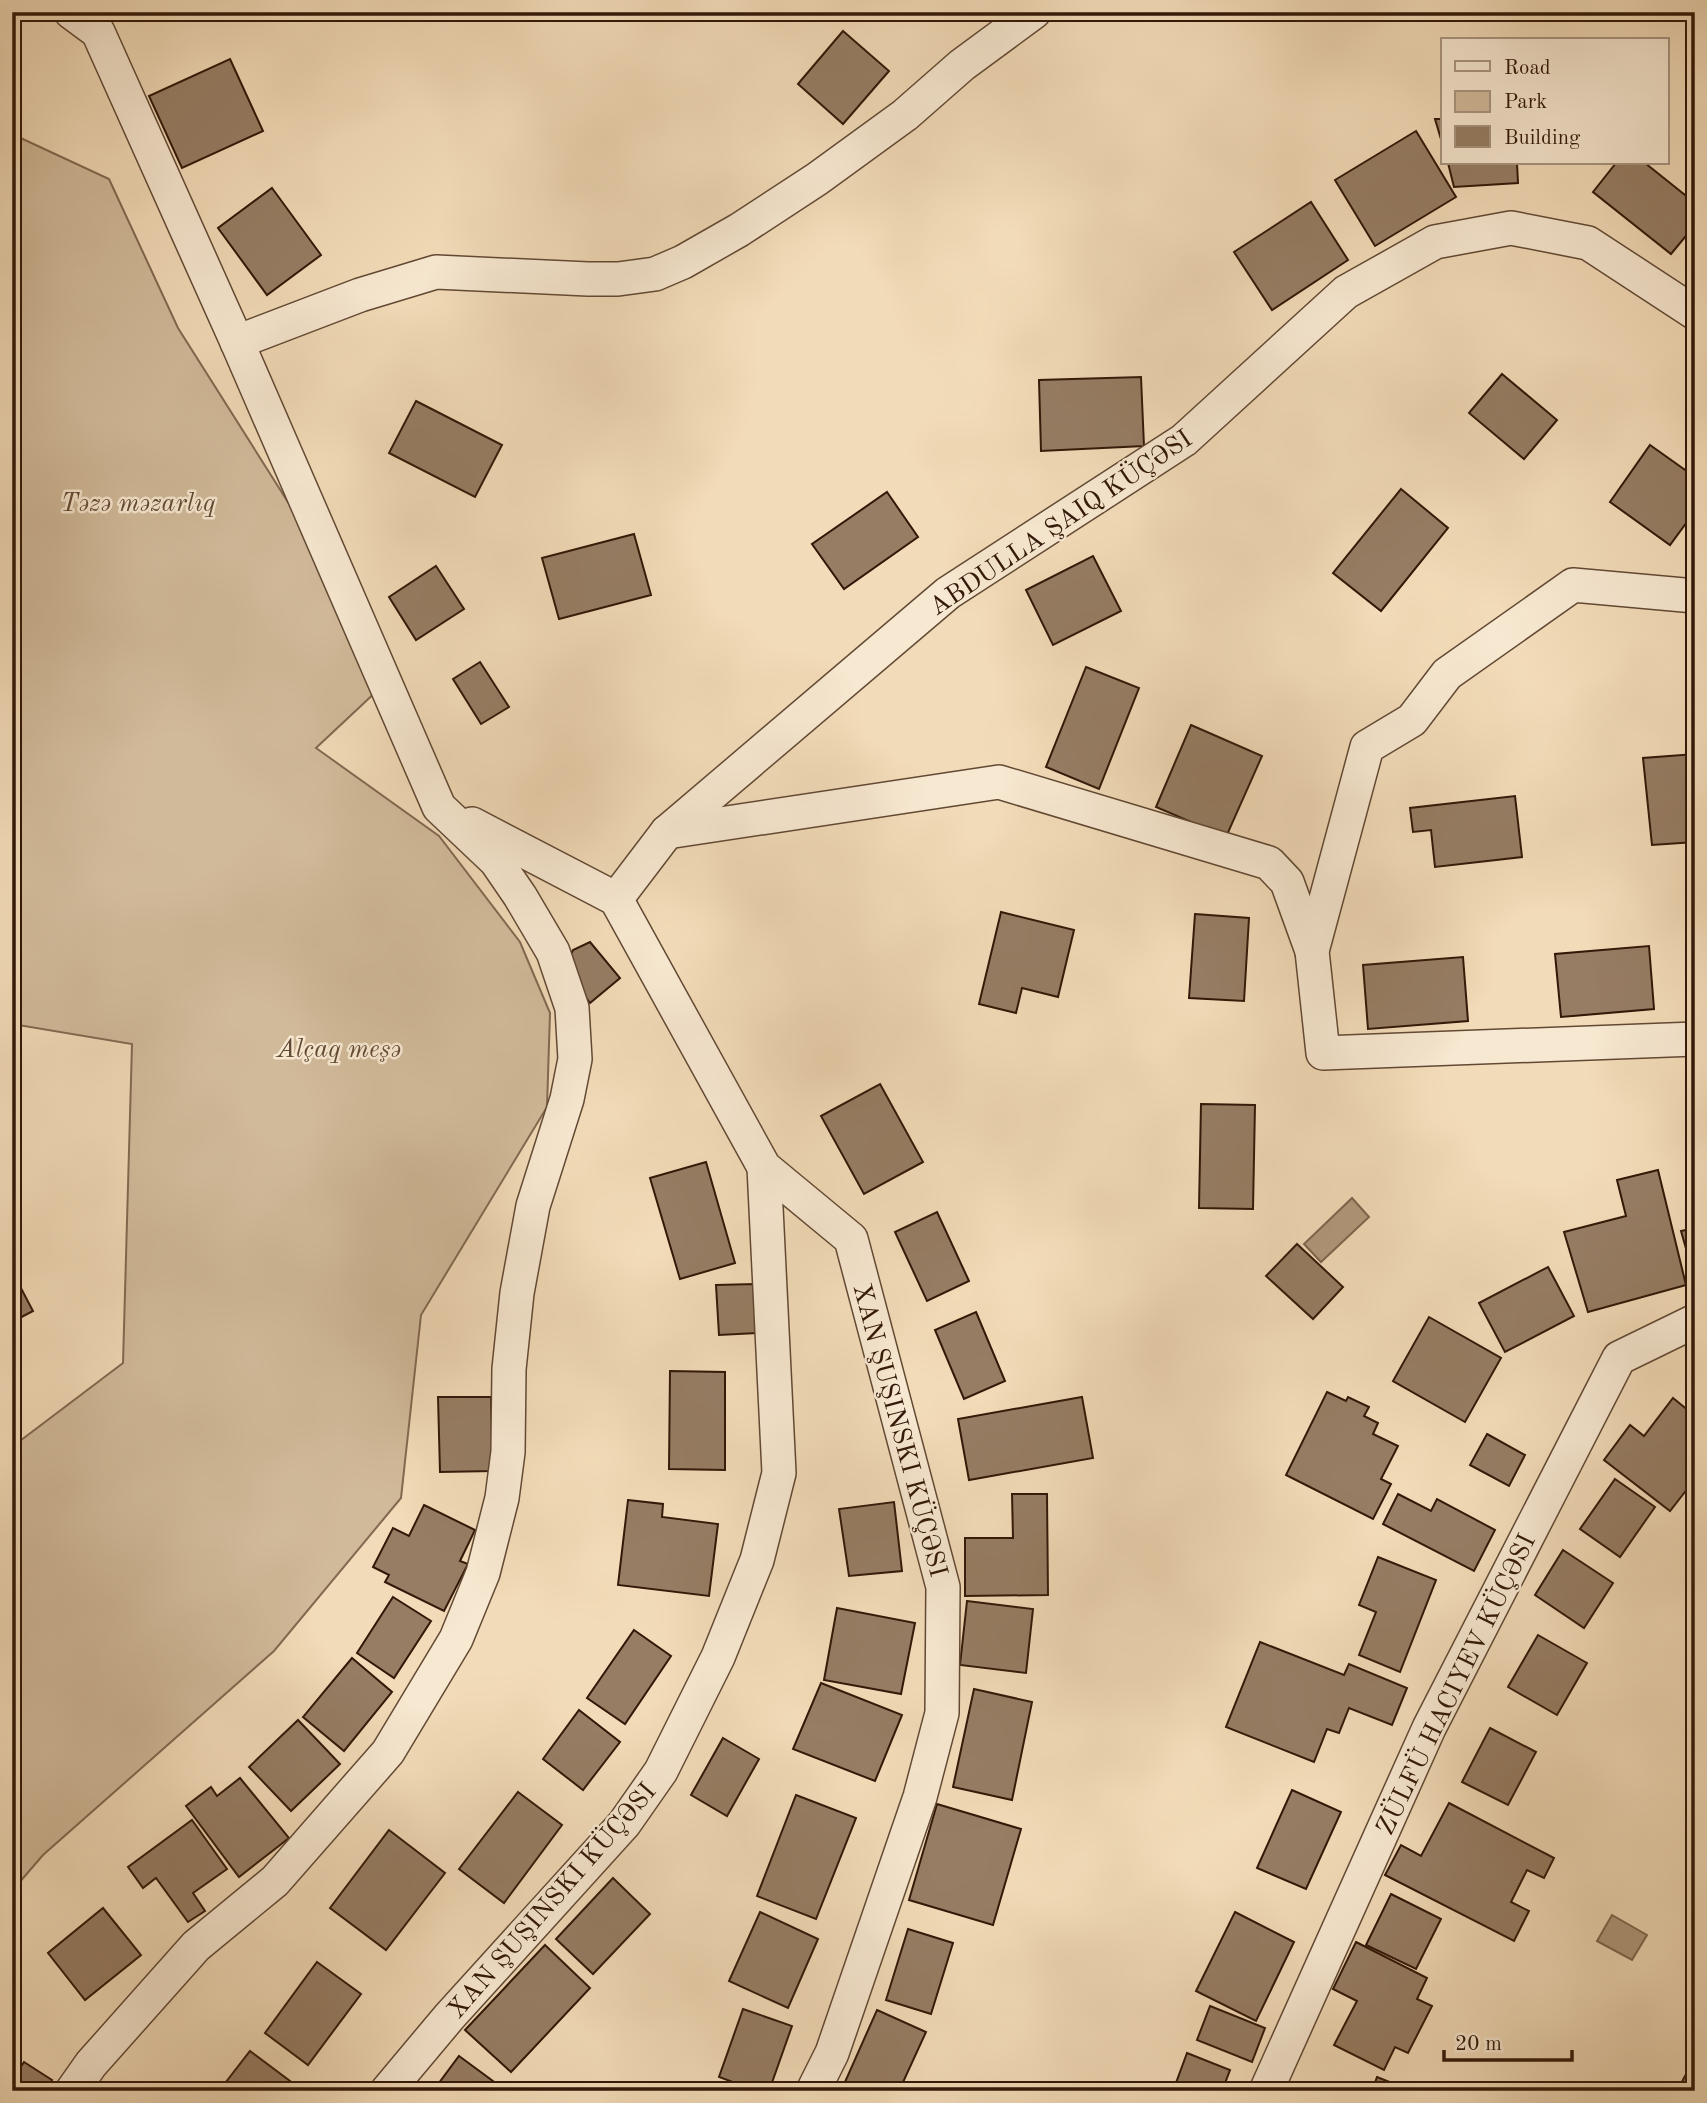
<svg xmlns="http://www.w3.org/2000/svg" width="1707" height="2103" viewBox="0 0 1707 2103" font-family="'Old Standard TT',serif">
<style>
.green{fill:#d1ba9a;stroke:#826951;stroke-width:2}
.water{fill:#b1997c;stroke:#7e654e;stroke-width:2}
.building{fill:#967d64;stroke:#321808;stroke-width:2}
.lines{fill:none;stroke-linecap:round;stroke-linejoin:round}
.minor-casing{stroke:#624934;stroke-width:36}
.minor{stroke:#f7e8d1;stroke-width:33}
.labels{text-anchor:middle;stroke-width:5;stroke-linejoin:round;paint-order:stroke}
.park-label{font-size:26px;font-style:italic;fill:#624934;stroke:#f7e8d1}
.street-label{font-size:26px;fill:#321808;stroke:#f7e8d1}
</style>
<rect width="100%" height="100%" fill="#f2dbb8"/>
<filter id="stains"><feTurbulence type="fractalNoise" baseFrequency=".00286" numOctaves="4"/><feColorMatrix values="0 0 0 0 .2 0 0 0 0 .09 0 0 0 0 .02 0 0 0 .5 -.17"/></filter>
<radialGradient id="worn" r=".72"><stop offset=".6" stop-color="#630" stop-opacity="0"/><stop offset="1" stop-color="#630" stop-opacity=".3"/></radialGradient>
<polygon class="green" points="12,134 109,179 178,328 396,673 316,748 439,836 520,942 550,1013 547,1107 421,1315 401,1498 274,1651 43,1855 12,1891 12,1447 123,1363 132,1044 12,1024"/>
<g class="water">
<polygon points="1352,1198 1369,1217 1321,1262 1304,1244"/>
<polygon points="1612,1915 1647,1935 1632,1960 1597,1941"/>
</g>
<g class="building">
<polygon points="843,31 889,71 843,124 798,84"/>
<polygon points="230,59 263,131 182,168 149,96"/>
<polygon points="1435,119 1443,119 1443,146"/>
<polygon points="1416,131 1456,197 1375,246 1335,180"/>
<polygon points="1448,163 1517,163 1518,183 1454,187"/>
<polygon points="1616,163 1645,163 1695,203 1695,225 1671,254 1593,192"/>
<polygon points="272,188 321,255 267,295 218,228"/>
<polygon points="1311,202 1348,260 1272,310 1234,252"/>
<polygon points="1502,374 1557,420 1524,459 1469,413"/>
<polygon points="1141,377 1144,446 1041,451 1039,380"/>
<polygon points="416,401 502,445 475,497 389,453"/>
<polygon points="1650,445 1695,477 1695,511 1670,545 1610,502"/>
<polygon points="1401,489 1448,528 1381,611 1333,573"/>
<polygon points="887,492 918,537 844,589 812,544"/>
<polygon points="634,534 651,595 559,619 542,558"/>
<polygon points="1093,556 1121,611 1053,645 1026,590"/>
<polygon points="436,566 464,609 416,640 389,597"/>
<polygon points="480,662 509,707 481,724 453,679"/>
<polygon points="1086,667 1139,688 1099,789 1046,767"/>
<polygon points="1191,725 1262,756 1226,837 1156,807"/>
<polygon points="1695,754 1695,842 1652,845 1643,758"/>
<polygon points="1515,796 1522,857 1435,867 1431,830 1413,832 1410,808"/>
<polygon points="1001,912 1074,930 1058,997 1022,988 1016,1013 979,1004"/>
<polygon points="1195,914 1249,918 1244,1001 1189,998"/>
<polygon points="590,942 620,978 590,1003 564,968 573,950"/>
<polygon points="1649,946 1654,1009 1561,1017 1555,954"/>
<polygon points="1463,957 1468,1021 1368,1029 1363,965"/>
<polygon points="880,1084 923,1162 864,1194 821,1116"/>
<polygon points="1201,1104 1255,1105 1253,1209 1199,1208"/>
<polygon points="706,1162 735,1263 680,1279 650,1178"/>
<polygon points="1658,1170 1686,1285 1588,1312 1564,1232 1626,1216 1617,1180"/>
<polygon points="937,1212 969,1281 927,1301 895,1232"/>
<polygon points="1695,1228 1695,1280 1681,1231"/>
<polygon points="1297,1244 1343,1287 1313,1319 1266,1276"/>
<polygon points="1548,1267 1574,1316 1505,1352 1479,1303"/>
<polygon points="12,1271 33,1311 12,1322"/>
<polygon points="755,1284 757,1333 719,1335 716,1285"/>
<polygon points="976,1312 1005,1381 964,1399 935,1330"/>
<polygon points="1429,1317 1501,1358 1465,1422 1393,1381"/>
<polygon points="670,1371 725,1372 725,1470 669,1469"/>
<polygon points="1327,1392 1346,1401 1348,1397 1369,1407 1364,1416 1378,1423 1373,1434 1398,1446 1381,1479 1391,1484 1373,1519 1286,1475"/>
<polygon points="438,1397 491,1397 493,1471 440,1472"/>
<polygon points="1082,1397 1093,1458 969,1480 958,1419"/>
<polygon points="1673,1398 1695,1416 1695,1479 1670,1511 1604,1460 1630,1425 1644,1436"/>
<polygon points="1487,1434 1525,1455 1509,1486 1470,1465"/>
<polygon points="1615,1479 1655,1507 1620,1557 1580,1529"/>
<polygon points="1012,1494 1047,1494 1048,1595 965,1596 965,1538 1013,1538"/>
<polygon points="1398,1494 1431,1511 1437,1499 1495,1530 1474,1571 1383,1524"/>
<polygon points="628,1500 663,1504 662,1517 718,1524 709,1596 618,1585"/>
<polygon points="894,1502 902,1571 849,1576 839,1509"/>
<polygon points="424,1505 475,1530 460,1561 468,1564 444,1611 385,1582 389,1575 373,1567 393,1528 409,1536"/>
<polygon points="1563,1550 1613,1583 1584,1628 1535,1595"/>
<polygon points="1378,1557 1436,1580 1400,1672 1359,1655 1376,1612 1359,1605"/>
<polygon points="393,1597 431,1621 394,1678 357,1653"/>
<polygon points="967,1601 1033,1609 1026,1673 960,1665"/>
<polygon points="837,1608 915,1623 901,1694 824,1680"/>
<polygon points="634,1630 671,1656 625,1724 587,1698"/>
<polygon points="1538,1635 1587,1663 1557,1715 1508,1687"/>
<polygon points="1260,1642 1344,1675 1349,1664 1407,1688 1392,1725 1349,1708 1339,1733 1327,1729 1314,1762 1226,1727"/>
<polygon points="352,1658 392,1692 344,1751 303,1717"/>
<polygon points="821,1683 902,1715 875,1781 793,1749"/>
<polygon points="974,1689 1032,1702 1012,1800 953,1787"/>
<polygon points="579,1710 620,1742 583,1790 543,1759"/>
<polygon points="298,1720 340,1764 291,1811 249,1767"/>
<polygon points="1490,1728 1536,1752 1508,1805 1462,1782"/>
<polygon points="723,1738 759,1759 727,1816 691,1795"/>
<polygon points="240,1778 289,1838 239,1877 186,1806 211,1787 217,1796"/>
<polygon points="1292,1790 1341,1812 1306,1889 1257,1868"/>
<polygon points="518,1792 562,1825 504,1903 459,1869"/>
<polygon points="796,1795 856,1818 816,1919 757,1896"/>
<polygon points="1449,1803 1554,1858 1544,1878 1527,1870 1511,1902 1529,1911 1514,1941 1385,1875 1401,1845 1421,1856"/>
<polygon points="937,1804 1021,1829 993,1925 909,1900"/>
<polygon points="192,1820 227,1869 193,1893 205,1911 188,1922 156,1878 143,1888 128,1867"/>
<polygon points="389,1830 445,1873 386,1950 330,1908"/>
<polygon points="613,1878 650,1914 593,1974 556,1939"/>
<polygon points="1391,1894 1441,1919 1416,1969 1366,1945"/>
<polygon points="103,1908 141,1955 85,2000 48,1953"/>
<polygon points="760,1912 818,1939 788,2008 729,1981"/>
<polygon points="1235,1912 1294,1942 1256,2021 1196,1991"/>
<polygon points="908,1929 953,1943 931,2014 886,2000"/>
<polygon points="1356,1942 1427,1978 1417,1999 1432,2006 1408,2053 1395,2047 1384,2070 1334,2045 1357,2001 1333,1989"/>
<polygon points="545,1945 590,1988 511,2072 465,2030"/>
<polygon points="317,1962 361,1994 308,2065 265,2033"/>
<polygon points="1210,2006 1265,2028 1252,2062 1197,2040"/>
<polygon points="743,2009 792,2026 769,2091 757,2091 719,2077"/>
<polygon points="877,2010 926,2032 899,2091 841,2091"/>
<polygon points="250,2051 294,2084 289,2091 219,2091"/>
<polygon points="1187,2053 1230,2070 1222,2091 1173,2091"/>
<polygon points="459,2056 497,2084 493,2091 433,2091"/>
<polygon points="1693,2061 1695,2062 1695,2091 1677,2091"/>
<polygon points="24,2062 52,2080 45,2091 12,2091 12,2080"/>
<polygon points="1377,2077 1412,2091 1372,2091"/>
</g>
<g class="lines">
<g class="minor-casing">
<g id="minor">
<polyline points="71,12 98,32 237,342 439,807 496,861 520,896 553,952 572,1008 575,1059 567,1099 533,1206 517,1293 509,1369 508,1452 502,1498 483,1573 456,1639 388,1752 275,1881 196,1946 91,2064 72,2091"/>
<polyline points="237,342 360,295 436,272 588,279 618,279 655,274 683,262 739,230 817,179 905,115 962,65 1034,12"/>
<polyline points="1695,596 1573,585 1447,674 1412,720 1367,747 1312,951 1323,1053 1695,1039"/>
<polyline points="472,824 616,899 764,1167 851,1239 943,1587 942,1713 920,1797 832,2053 813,2091"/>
<polyline points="667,832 999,782 1269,863 1287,882 1312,951"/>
<polyline points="616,899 667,832 948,593 1184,440 1346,292 1435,242 1511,228 1588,243 1695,313"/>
<polyline points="387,2091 449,2017 624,1824 661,1771 718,1657 757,1560 779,1473 764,1167"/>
<polyline points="1266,2091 1429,1728 1619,1358 1695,1321"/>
</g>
</g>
<use href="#minor" class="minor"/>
</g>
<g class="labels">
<g class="park-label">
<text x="138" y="511">Təzə məzarlıq</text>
<text x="339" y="1057">Alçaq meşə</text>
</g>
<g class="street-label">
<text transform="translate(1060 522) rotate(-34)" y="9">ABDULLA ŞAIQ KÜÇƏSI</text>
<text transform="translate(901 1430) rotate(75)" y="9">XAN ŞUŞINSKI KÜÇƏSI</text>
<text transform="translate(1455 1684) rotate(-64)" y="9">ZÜLFÜ HACIYEV KÜÇƏSI</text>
<text transform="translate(551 1900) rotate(-49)" y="9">XAN ŞUŞINSKI KÜÇƏSI</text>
</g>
</g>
<rect width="1707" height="2103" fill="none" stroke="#f2dbb8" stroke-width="42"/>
<rect x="14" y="14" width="1679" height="2075" fill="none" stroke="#321808" stroke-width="3.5"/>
<rect x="21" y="21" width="1665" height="2061" fill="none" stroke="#321808" stroke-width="2"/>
<rect x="1441" y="38" width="228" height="126" fill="#f7e8d1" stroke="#a89581" stroke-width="2"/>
<rect x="1455" y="61" width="35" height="10" fill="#f7e8d1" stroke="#a89581" stroke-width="2"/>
<text x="1504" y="74" font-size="21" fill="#321808">Road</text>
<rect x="1455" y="91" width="35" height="21" fill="#d1ba9a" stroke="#a89581" stroke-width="2"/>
<text x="1504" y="108" font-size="21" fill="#321808">Park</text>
<rect x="1455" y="126" width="35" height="21" fill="#967d64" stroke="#a89581" stroke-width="2"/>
<text x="1504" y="144" font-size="21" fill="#321808">Building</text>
<path d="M1444 2050v10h128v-10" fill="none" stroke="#321808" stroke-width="3.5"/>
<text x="1455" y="2050" font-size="21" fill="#321808" stroke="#f7e8d1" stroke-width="5" paint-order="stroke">20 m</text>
<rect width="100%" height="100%" filter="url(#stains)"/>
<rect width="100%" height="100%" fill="url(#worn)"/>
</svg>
